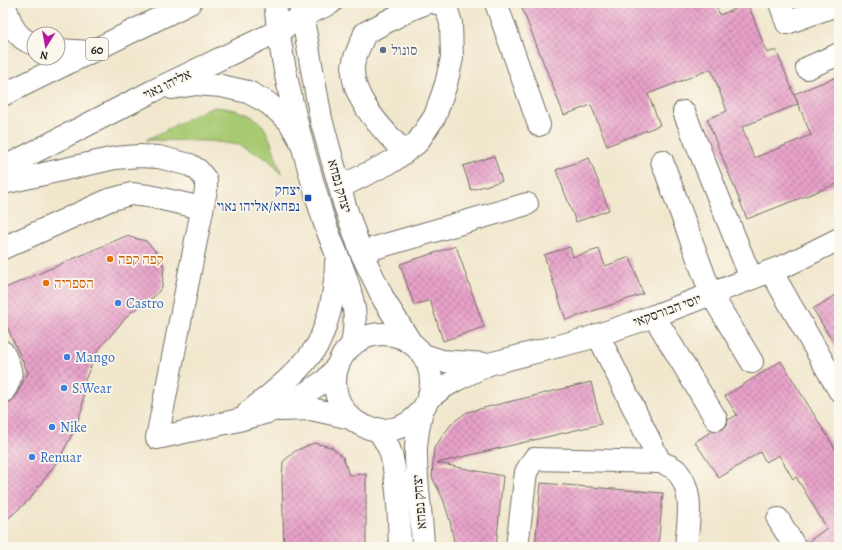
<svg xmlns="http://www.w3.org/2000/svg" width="842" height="550" viewBox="0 0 842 550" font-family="Alegreya,'Frank Ruhl Libre',serif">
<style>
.green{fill:#a8ca72;stroke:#6a7a4e}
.building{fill:url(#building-cross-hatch)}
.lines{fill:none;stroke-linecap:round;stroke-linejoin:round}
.minor-casing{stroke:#706d64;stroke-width:24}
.highway-casing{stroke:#706d64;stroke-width:24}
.minor{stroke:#fff;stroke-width:22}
.highway{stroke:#fff;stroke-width:22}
.service-dot{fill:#5c6f8a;stroke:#fbf7ec;stroke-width:1.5}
.transit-dot{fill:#1a4fb4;stroke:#fbf7ec;stroke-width:1.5}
.food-dot{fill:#e8710a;stroke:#fbf7ec;stroke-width:1.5}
.shop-dot{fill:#3f7fe0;stroke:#fbf7ec;stroke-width:1.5}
.labels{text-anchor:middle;stroke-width:3.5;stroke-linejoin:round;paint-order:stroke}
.shield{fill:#fbf7ec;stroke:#696865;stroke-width:1}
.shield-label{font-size:13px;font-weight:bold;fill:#2b2b2b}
.service-label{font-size:14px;fill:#4e5e75;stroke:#fbf7ec;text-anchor:start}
.street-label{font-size:14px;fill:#2b2b2b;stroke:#fbf7ec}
.transit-label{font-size:14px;fill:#164399;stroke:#fbf7ec;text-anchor:end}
.food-label{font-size:14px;fill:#c56008;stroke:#fbf7ec;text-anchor:start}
.shop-label{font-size:14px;fill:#366cbe;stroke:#fbf7ec;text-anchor:start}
</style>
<defs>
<pattern id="building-cross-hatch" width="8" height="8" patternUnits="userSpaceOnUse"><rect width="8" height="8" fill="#e8a1c9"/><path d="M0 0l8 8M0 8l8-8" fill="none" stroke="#bc83a3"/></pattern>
</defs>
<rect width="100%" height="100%" fill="#fbf7ec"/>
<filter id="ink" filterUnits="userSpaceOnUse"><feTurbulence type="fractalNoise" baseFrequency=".025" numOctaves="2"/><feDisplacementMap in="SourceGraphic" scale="8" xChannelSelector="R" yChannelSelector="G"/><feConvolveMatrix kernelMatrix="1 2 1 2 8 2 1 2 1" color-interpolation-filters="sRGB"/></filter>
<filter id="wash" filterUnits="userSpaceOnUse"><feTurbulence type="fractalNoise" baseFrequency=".012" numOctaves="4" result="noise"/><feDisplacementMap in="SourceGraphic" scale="16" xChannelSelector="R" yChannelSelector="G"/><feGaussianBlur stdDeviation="0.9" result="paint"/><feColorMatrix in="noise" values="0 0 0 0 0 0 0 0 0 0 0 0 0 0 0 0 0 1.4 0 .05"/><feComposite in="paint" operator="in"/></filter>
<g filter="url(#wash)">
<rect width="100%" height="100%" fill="#f1e7cd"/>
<path class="green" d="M 216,107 C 235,109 259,114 267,133 C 273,146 277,161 282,175 L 269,160 L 240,145 L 210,141 L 146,140 L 205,110 Z"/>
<g id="blocks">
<g class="building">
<polygon points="520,3 715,3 720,15 748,4 767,53 776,50 798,104 742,127 754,158 811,135 794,94 839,76 839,183 747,219 707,119 727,111 711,69 648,94 660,125 607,146 591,105 564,115"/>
<polygon points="494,156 502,181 471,190 463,166"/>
<polygon points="589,158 609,210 576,222 556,170"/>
<polygon points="126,236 146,241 158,254 164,267 162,287 155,296 130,313 98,350 85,380 82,409 74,431 59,459 29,500 3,523 3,411 8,403 14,399 28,373 3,318 3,289"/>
<polygon points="456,246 484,327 443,341 430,300 414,305 400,264"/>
<polygon points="570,247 573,257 599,249 605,266 630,257 643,294 566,320 544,255"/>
<polygon points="839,293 839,352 813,309"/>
<polygon points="781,361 839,455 839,547 807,547 806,543 827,528 796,477 793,479 779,455 766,462 760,452 719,478 695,442 712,431 717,431 723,429 727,425 728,420 737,415 725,396"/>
<polygon points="591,382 601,424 437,463 503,476 496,547 455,547 450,521 443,499 432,477 434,448 452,423 467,412"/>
<polygon points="314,443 331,447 343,457 349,475 366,474 366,547 284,547 282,480 283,462 295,451"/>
<polygon points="541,483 663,493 658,547 535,547"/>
</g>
</g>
</g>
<g filter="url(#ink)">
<use href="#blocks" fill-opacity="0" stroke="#706d64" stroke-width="1"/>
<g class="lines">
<g class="minor-casing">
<g id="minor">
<path d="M 4,3 C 10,21 14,38 34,44"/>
<path d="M 275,3 C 282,74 301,143 321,211 C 330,244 349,275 354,309 C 356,321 354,333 352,345"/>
<polyline points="300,3 321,119 345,206 361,252 384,300 411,343"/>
<polyline points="496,3 539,125"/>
<polyline points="780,3 787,23 839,4"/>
<polyline points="58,50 91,52"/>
<polyline points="807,68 839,54"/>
<polyline points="684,112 751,278"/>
<path d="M 404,152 C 384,131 346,94 354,61 C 356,52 362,42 365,33 L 411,9 L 426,3"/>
<polyline points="662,161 711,294 752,362"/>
<polyline points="3,183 115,158 139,156 159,157 190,165 198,170 206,180 206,190 157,438 239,420 268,412 292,402 326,380 338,365"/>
<polyline points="340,187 393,161 417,143 435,116 446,84 452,58 451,23 445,4 436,3"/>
<polyline points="3,248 109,200 131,194 149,196 202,208"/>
<polyline points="361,252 527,204"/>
<polyline points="771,271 839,390"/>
<polyline points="654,316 716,419"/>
<circle cx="383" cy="382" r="48"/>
<polyline points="598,335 660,462"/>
<path d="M 3,352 C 11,369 15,375 3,392"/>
<polyline points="423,355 442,361 486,364"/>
<polyline points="429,398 444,387 458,379 489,364 586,339 654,316 789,264 839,239"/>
<polyline points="279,410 311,409 351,418"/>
<path d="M 422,410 C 419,423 417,435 416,447 C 415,480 422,514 423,547"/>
<path d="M 248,413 C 272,393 299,373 316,347 C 320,342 322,334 325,327 C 332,306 336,285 336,262"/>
<path d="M 377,429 C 383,437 388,444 391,454 C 398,482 399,518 400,547"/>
<polyline points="778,519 795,547"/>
<path d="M 517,547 L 526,472 L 534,459 L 660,462 C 665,464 674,467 677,471 C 695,493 688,521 686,547"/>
</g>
</g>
<g class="highway-casing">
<g id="highway">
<polyline points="172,88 196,84 221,86 248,92 268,103 289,121 301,142"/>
<polyline points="3,95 190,3"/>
<polyline points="3,168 153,91 278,31 301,17 331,3"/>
</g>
</g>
<use href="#minor" class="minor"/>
<use href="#highway" class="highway"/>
</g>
</g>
<circle class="service-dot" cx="383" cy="50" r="4"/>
<rect class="transit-dot" x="304" y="194" width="8" height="8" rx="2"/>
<g class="food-dot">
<circle cx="110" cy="259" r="4"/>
<circle cx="46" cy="283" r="4"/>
</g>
<g class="shop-dot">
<circle cx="118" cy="303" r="4"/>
<circle cx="67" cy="357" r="4"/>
<circle cx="64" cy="388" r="4"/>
<circle cx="52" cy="427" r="4"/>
<circle cx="32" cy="457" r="4"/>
</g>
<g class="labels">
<rect class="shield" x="86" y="38" width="22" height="22" rx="3"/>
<g class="shield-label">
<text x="97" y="54">60</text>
</g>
<g class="service-label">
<text x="391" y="55">סונול</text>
</g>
<g class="street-label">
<text transform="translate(167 84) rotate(-26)" y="5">אליהו נאוי</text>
<text transform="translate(340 186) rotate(74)" y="5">יצחק נפחא</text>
<text transform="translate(667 310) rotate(-20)" y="5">יוסי הבורסקאי</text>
<text transform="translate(419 502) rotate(-95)" y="5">יצחק נפחא</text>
</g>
<g class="transit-label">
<text x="300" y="195">יצחק<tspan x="300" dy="16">נפחא/אליהו נאוי</tspan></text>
</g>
<g class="food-label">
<text x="118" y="264">קפה קפה</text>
<text x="54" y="288">הספריה</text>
</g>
<g class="shop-label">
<text x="126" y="308">Castro</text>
<text x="75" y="362">Mango</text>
<text x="72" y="393">S.Wear</text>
<text x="60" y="432">Nike</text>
<text x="40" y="462">Renuar</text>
</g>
</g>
<rect width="842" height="550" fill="none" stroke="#fbf7ec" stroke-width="16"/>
<g transform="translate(46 46) rotate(191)"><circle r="19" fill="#fbf7ec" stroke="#a8a59f"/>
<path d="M0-3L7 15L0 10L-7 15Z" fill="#b5179e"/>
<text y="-6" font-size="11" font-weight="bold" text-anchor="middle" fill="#2b2b2b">N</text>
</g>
</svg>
